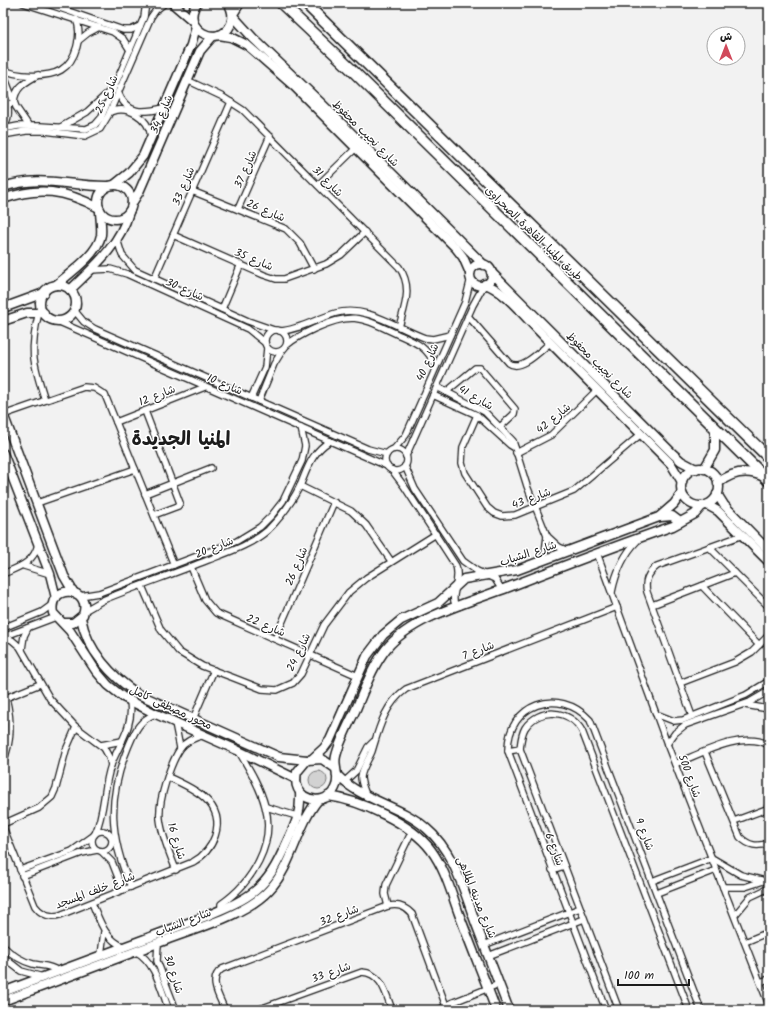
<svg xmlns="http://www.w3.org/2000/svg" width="772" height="1013" viewBox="0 0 772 1013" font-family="Kalam,'Playpen Sans Arabic',sans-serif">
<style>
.green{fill:#d2d2d2;stroke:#777}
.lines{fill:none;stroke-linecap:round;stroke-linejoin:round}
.street-casing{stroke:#1c1c1c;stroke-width:8}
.secondary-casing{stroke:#1c1c1c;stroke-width:11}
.highway-casing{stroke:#1c1c1c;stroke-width:13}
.street{stroke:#fff;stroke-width:5.5}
.secondary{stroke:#fff;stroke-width:8}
.highway{stroke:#fff;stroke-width:10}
.labels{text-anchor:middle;stroke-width:3;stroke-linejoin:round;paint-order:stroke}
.street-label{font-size:11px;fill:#1c1c1c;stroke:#fff}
.town-label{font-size:19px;font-weight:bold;fill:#1c1c1c;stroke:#fff}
</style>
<rect width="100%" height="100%" fill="#f2f2f2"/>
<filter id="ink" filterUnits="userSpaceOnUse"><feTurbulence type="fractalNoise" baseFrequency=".025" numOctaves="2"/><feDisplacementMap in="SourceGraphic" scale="8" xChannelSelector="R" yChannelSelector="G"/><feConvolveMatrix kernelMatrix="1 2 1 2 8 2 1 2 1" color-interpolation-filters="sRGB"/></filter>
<g filter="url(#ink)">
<circle class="green" cx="318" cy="780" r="9"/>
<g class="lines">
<g class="street-casing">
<g id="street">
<polyline points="23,3 113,32 123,39 130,50"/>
<polyline points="45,3 123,30 131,30 140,26"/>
<polyline points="78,41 88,33 99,27"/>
<path d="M 3,69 C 15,77 48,78 61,70 C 76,61 83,35 76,19"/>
<polyline points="3,73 16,107 29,126"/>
<path d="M 187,80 L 223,97 L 243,110 L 399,267 C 413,287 405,305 399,327"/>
<path d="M 3,91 C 8,104 12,115 3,128"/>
<path d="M 118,92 C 127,115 143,113 164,108"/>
<path d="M 8,105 L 14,102 C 15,87 26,82 38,75"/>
<path d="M 110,112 C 128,105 148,117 151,136"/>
<polyline points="61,127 87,112 110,91"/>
<polyline points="3,129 18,126 40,126 86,129 95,125 101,118 144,17 146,3"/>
<polyline points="3,135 26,131 45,131 85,136 100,129 108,116 151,17 156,10 165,3"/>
<polyline points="318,185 356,148"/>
<polyline points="192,191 286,229 300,243 314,269"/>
<polyline points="238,209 270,136"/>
<polyline points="173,235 264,275 276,279 284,279 326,264 341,255 365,232"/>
<polyline points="117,239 122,255 135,270 248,321 274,330"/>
<polyline points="91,270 110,269 127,274 248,329 265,343"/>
<polyline points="154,279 231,102"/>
<polyline points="222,309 241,264"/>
<polyline points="74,310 84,322 95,329 368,449 387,454"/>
<path d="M 39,312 C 29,352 33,362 45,400"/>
<path d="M 468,316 L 509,363 C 521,372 541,350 550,343"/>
<polyline points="55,320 387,466"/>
<circle cx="276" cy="341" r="11"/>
<path d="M 280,331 C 299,330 318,318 336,313 C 367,305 397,328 425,338 L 433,339 L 450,335"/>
<path d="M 287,345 C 296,337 305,333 316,328 C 354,311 362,318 397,334 C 417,343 426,346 436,366"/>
<polyline points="437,387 485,412 513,441 527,486 547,536 559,547 568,551"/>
<polyline points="446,392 475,368 480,368 515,409 514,414 500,427"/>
<polyline points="433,395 477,415 510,445 515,448"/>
<polyline points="251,398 265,367 267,348"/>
<polyline points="259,401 274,364 282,351"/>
<polyline points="145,411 180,503 178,506 154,515"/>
<polyline points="3,415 84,387 94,388 105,395 174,565"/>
<polyline points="477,415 463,447 462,463 465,473 487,507 494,513 502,516 515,515 574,491 641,434"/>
<polyline points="116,422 205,387"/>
<polyline points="394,449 406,435 465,302 471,278"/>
<circle cx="396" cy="460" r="11"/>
<polyline points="516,453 551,435 597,390"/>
<polyline points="406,456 473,305 484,285"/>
<polyline points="405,466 415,489 463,561 477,571 495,579 502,590"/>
<path d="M 392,470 L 404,486 L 456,566 C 461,581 450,596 455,604 L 460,606"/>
<polyline points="300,486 351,511 366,525 391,561"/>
<polyline points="145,494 211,468"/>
<polyline points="37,503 135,469"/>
<polyline points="709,547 769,607"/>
<polyline points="597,553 667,744 769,1005"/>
<polyline points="542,561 545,552 547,536"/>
<polyline points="24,566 50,574"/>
<polyline points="191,567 205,600 216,613 358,676"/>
<path d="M 3,574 C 19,567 34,563 38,544"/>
<polyline points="142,586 161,630 179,652 202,666 234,678 262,689 277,690 293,683 301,674 324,625 349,592 366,578 436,534"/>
<polyline points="702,586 759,645"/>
<path d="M 612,592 C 616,572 623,555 638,540"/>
<polyline points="80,596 99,593 237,541 260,527 272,515 283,501 302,461 305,446 301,428"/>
<polyline points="652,605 735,573"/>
<path d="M 84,611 L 103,600 C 137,586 173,574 208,560 C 229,552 251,545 268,530 C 281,517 292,502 300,486 C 308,467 312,452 330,441"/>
<polyline points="3,628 42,612 53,604"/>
<polyline points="3,637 12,640 20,647 50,699 76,727 104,748 109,757 111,765"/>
<polyline points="3,637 56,617"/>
<polyline points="275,639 334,502"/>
<polyline points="22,649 24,636 28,628"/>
<polyline points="680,683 735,662 752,652 769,635"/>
<polyline points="3,699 40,684"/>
<polyline points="745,705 769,709"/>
<polyline points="656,714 674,721 683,720 746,695 769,681"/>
<path d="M 692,716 L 647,592 C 644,581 648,573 657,566 L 743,535"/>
<polyline points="193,719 214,670"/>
<polyline points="175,723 180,748"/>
<polyline points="667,744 675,733 685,725 750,702 769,691"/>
<polyline points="101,745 122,741"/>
<polyline points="508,751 520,749"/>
<path d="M 705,752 L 740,837 C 749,846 757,847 769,843"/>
<path d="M 3,762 C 12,741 12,721 6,698"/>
<path d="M 675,764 C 700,754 743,730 769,745"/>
<polyline points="344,782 356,771 368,747 373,742"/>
<path d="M 366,795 C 364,789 361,783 361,777 C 362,768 369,759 372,751 C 379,728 385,704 406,689 L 617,607"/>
<polyline points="266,807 300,817"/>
<polyline points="734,821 769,808"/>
<polyline points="3,824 39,808 52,797 56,788 66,750 76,727"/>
<path d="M 3,827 L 35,906 C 41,914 49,918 60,915 L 193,862 C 204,856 211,848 215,836 C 226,803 193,788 168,777"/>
<circle cx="102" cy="841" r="10"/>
<path d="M 95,834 C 105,812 103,788 111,765 C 119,744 134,726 130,702"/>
<polyline points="101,851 112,862 123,890"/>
<polyline points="20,870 72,851 93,836"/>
<path d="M 176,870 C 170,854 162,837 160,819 C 158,801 170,764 180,749 C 185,741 196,737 204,735"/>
<polyline points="552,870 564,866"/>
<polyline points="22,876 82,853 97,850"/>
<polyline points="652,881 712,858 741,875 765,881"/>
<path d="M 131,887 C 109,836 107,797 129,745 C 135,731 140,719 156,714"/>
<polyline points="723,887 745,887 769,879"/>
<polyline points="657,893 716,870"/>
<path d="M 92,903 C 100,921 104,938 124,947"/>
<polyline points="388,906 385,894 386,885 412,831"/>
<path d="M 221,910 L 221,904 C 252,883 276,843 265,806 C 260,786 248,767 238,750"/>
<polyline points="735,915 750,897 769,888"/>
<polyline points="745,942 769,932"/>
<polyline points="158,943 157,961 176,1010"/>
<polyline points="484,945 580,908"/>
<path d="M 3,946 C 12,955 21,961 33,964 C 42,966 50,965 58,971"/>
<path d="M 135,951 C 156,962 161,990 169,1010"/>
<polyline points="101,955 104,932"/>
<polyline points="488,956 584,919"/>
<polyline points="3,957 21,971 43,977"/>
<polyline points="760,982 769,979"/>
<path d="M 225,1010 C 220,998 207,979 222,969 L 388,906 C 398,904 405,906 412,914 L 446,1006"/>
<path d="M 257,1010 L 362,972 C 382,973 386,994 392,1010"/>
<polyline points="439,1010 451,1003 499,984"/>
<path d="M 606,1010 L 508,751 C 507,704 559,686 590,720 L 701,1010"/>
<path d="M 619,1010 L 520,749 C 521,742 521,735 525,728 C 539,707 570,709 582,731 L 689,1010"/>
</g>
</g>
<g class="secondary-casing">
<g id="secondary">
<polyline points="172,3 193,21"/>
<path d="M 197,3 C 179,29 219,50 231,24 C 234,16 232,9 228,3"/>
<polyline points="233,14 240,3"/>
<polyline points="233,16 253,38 323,105 484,265"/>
<polyline points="219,35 231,37 247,45 295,87 456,248 463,257 470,273"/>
<polyline points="114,185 129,173 143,156 191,45 196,27"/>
<circle cx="115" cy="202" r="17"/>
<path d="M 3,187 C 42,174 70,187 109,186"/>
<path d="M 3,199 C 39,186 65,190 99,208"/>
<polyline points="132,203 139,192 200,51 213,36"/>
<circle cx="481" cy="275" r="11"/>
<polyline points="491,272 673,454 681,461 696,469"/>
<path d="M 485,284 C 504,290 524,316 538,330 C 582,375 627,420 671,464 L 682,482"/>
<path d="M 56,285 C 70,273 98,254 101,235 C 102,227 100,218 100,210"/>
<circle cx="58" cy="303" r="18"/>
<path d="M 70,290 C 94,267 120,245 129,212"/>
<polyline points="3,308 44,293"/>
<polyline points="3,321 27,313 44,313"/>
<polyline points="3,414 64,576 74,593"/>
<polyline points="3,453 50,574 56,598"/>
<circle cx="700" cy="487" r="19"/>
<polyline points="704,469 715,450 715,429"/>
<path d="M 718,483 C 732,472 748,469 764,477"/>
<polyline points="717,494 724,505 769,551"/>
<polyline points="707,505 718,511 769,562"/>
<polyline points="660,517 672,516 680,522"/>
<path d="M 81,618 C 87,650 112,677 138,694 L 279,757 L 307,760"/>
<path d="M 63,623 L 73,623 L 83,615 C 93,586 47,583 53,613 L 70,631 L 96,671 L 108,685 L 123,697 L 156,714 L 237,750 L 296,779"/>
<polyline points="312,759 324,748 330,740 367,656 383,635 401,620 438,603 464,579 517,570 659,517 674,504 682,493"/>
<path d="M 335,768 L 322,759 L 307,760 L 297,772 C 295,781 296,790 304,796 C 315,803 330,800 335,788 C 341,778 333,767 336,756 C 340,740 349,724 356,709 C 365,688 372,667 386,649 C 412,617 470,602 509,587 C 563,566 618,545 673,526 L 695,514 L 702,506"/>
<path d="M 337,775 C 362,801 400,805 426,828 C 454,851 464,891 476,924 C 487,953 498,981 509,1010"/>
<path d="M 328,796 C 360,800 412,824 431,850 C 445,869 451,892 459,914 C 471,946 484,978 496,1010"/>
<path d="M 3,992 L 204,917 C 252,897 266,891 287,842 C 296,823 301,813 300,792"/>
<path d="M 3,1001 C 57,981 111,961 166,940 C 197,928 246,915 269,890 C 293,865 296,827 318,800"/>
</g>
</g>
<g class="highway-casing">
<g id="highway">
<polyline points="281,3 352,70 769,481"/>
<polyline points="305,3 769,458"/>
</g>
</g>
<use href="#street" class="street"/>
<use href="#secondary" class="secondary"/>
<use href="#highway" class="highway"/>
</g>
</g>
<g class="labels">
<g class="street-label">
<text transform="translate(106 94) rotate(-66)" y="4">شارع 25</text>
<text transform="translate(161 114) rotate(-67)" y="4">شارع 34</text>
<text transform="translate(366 133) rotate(45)" y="4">شارع نجيب محفوظ</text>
<text transform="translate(245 169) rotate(-66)" y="4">شارع 37</text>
<text transform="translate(328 181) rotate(45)" y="4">شارع 31</text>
<text transform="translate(183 186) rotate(-67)" y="4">شارع 33</text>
<text transform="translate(266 210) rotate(23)" y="4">شارع 26</text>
<text transform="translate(534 233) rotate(44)" y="4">طريق المنيا, القاهرة الصحراوى</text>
<text transform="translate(254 259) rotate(23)" y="4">شارع 35</text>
<text transform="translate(185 289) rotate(24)" y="4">شارع 30</text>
<text transform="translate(427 362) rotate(-66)" y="4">شارع 40</text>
<text transform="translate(600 365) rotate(45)" y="4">شارع نجيب محفوظ</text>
<text transform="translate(225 384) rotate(23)" y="4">شارع 10</text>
<text transform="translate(157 395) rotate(-22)" y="4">شارع 12</text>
<text transform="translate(476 397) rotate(30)" y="4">شارع 41</text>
<text transform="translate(553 418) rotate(-40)" y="4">شارع 42</text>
<text transform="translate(531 498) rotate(-21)" y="4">شارع 43</text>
<text transform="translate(214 547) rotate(-22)" y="4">شارع 20</text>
<text transform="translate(528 553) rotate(-18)" y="4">شارع الشباب</text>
<text transform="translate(296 566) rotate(-67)" y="4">شارع 26</text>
<text transform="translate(266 625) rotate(23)" y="4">شارع 22</text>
<text transform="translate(478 650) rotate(-21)" y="4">شارع 7</text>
<text transform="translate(298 652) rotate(-64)" y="4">شارع 24</text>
<text transform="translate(171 707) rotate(25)" y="4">محور مصطفى كامل</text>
<text transform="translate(690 776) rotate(69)" y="4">شارع 500</text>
<text transform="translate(645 834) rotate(69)" y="4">شارع 9</text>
<text transform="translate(177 841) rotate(73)" y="4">شارع 16</text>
<text transform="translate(555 849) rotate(69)" y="4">شارع 6</text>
<text transform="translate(95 890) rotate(-21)" y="4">شارع خلف المسجد</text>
<text transform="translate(477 897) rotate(68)" y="4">شارع مدينه الملاهى</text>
<text transform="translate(339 915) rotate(-21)" y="4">شارع 32</text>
<text transform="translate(183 922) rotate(-21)" y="4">شارع الشباب</text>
<text transform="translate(331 972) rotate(-20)" y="4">شارع 33</text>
<text transform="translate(174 974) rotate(72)" y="4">شارع 30</text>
</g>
<g class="town-label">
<text x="181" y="445">المنيا الجديدة</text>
</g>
</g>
<rect width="772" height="1013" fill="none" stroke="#fff" stroke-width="16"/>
<rect x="8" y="8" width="756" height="997" fill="none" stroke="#1c1c1c" stroke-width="1.5" filter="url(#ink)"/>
<g transform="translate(726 46)"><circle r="19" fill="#ffffff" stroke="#a4a4a4"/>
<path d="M0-3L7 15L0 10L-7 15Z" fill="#d1495b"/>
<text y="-6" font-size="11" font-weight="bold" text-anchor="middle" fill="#1c1c1c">ش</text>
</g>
<path d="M618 979v6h71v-6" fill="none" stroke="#1c1c1c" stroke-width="2"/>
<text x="624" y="979" font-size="12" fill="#1c1c1c" stroke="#ffffff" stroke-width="3" paint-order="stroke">100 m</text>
</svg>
